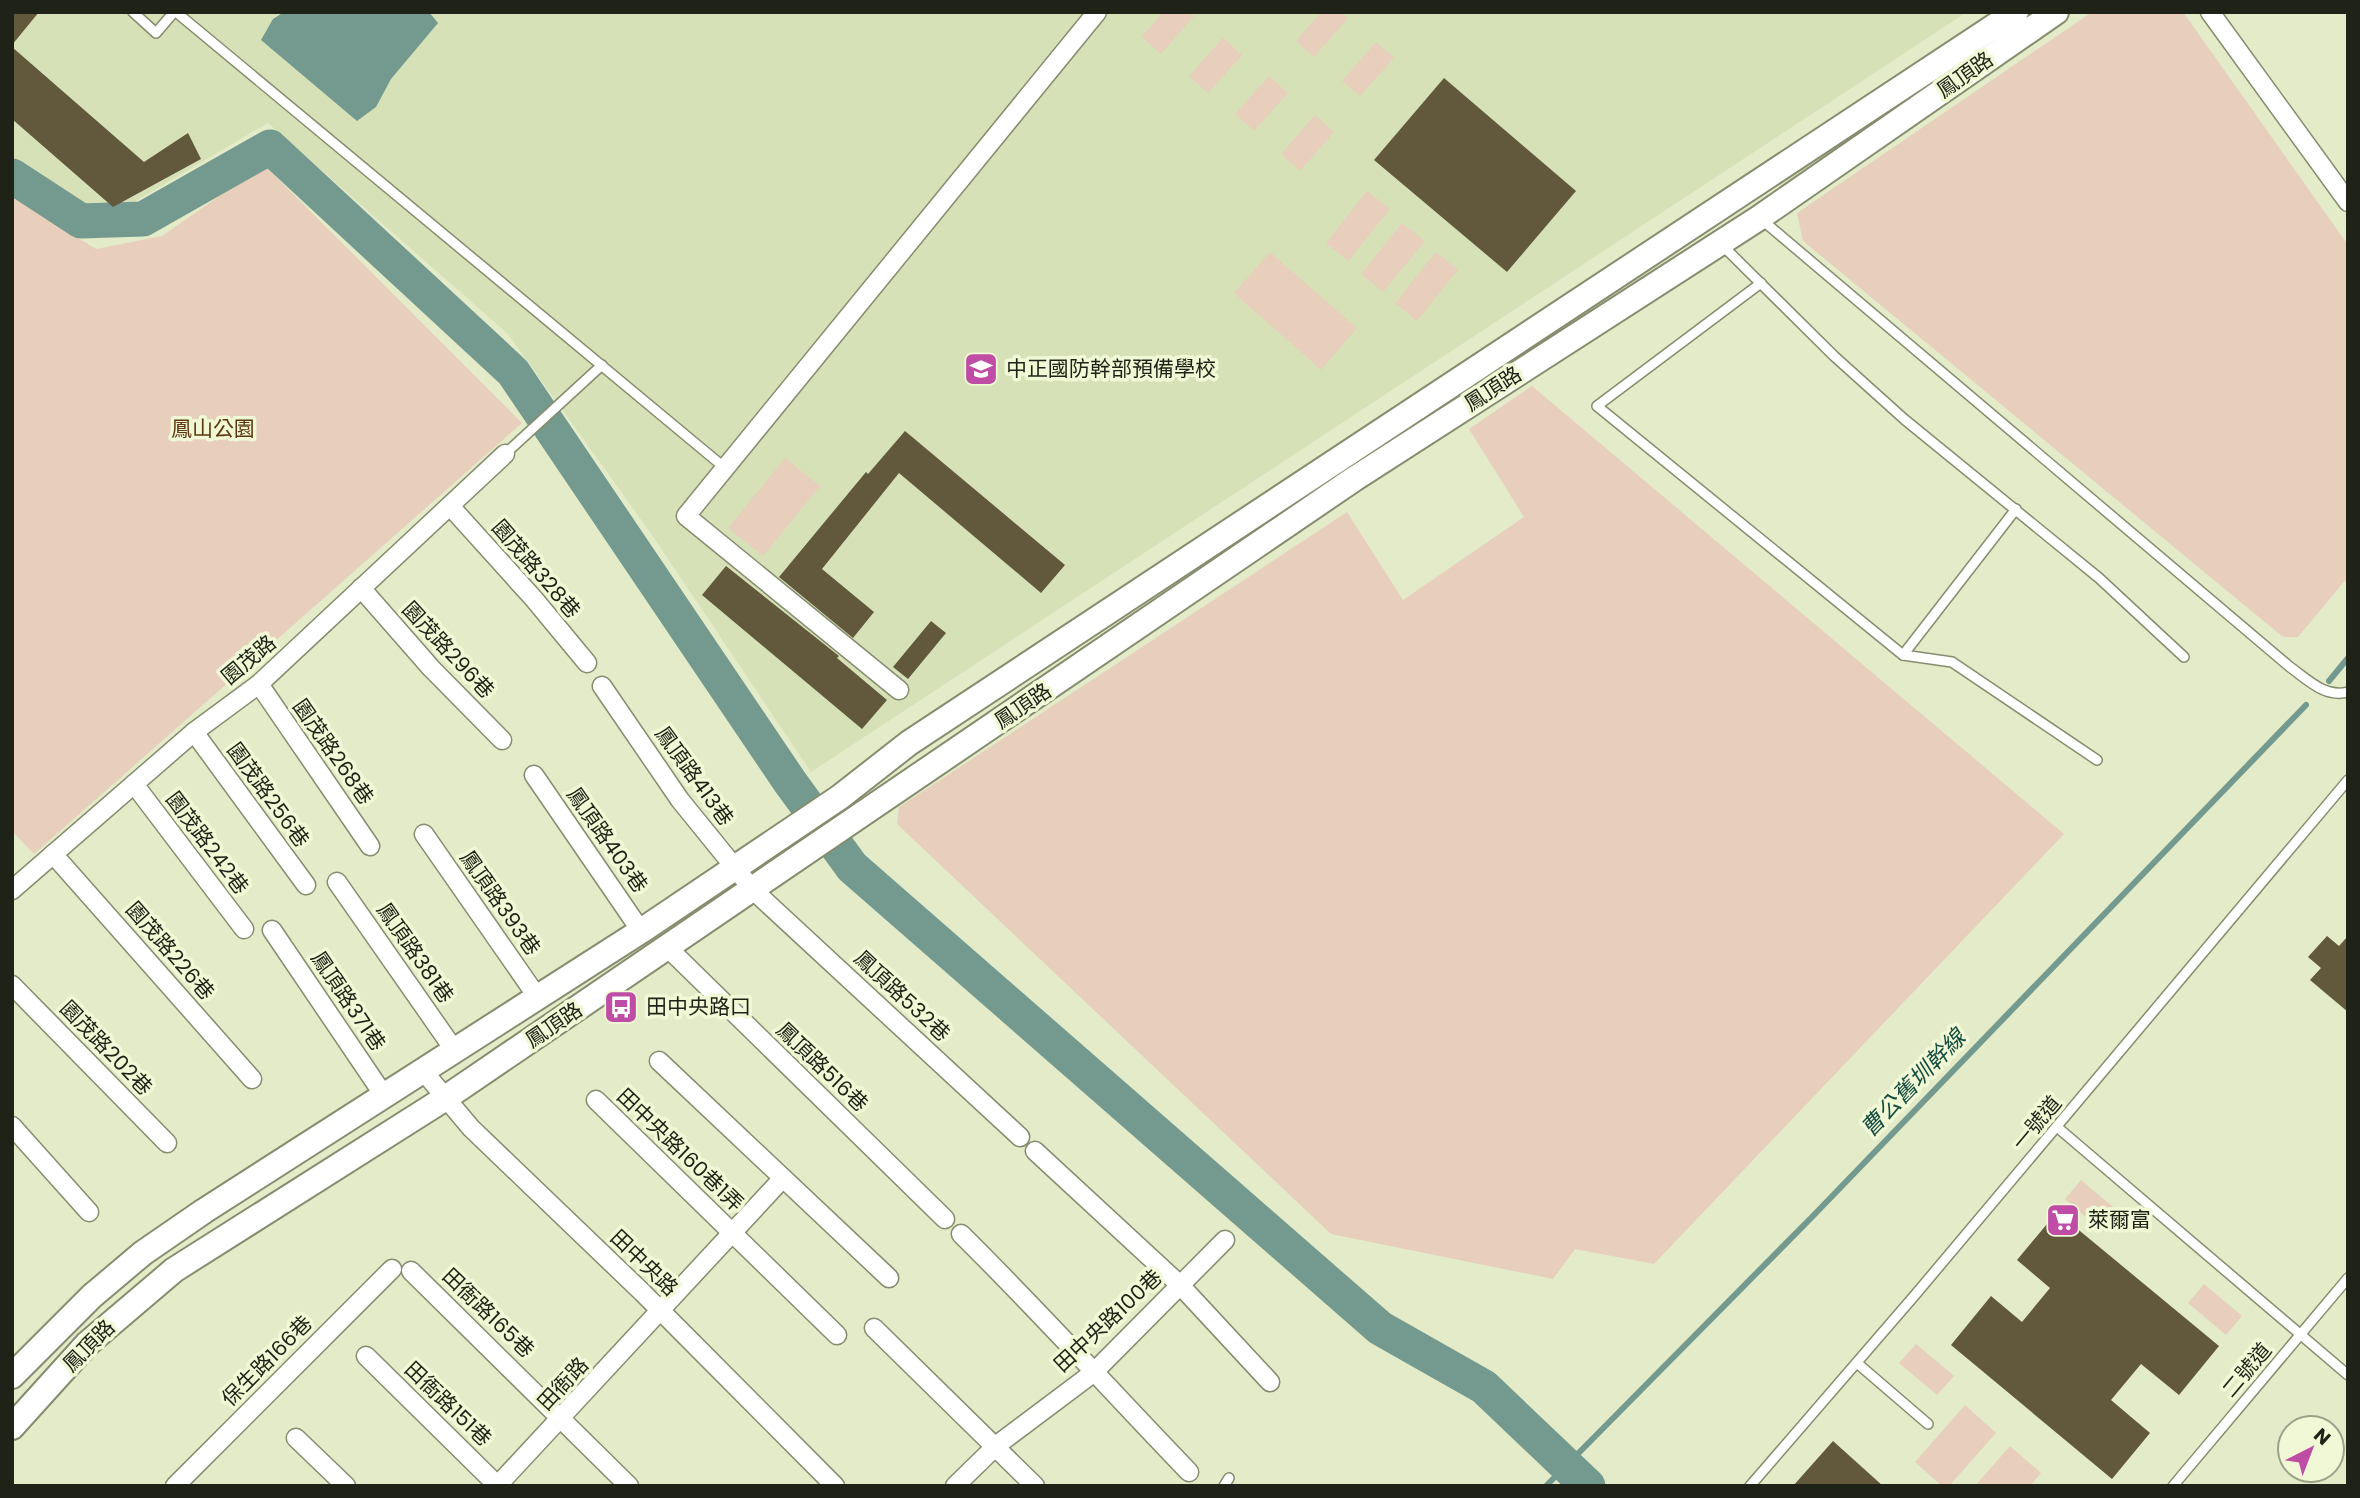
<svg xmlns="http://www.w3.org/2000/svg" width="2360" height="1498" viewBox="0 0 2360 1498" font-family="Poppins,'Noto Sans TC',sans-serif">
<style>
.built{fill:#d7e1b8}
.green{fill:#e7cfbb}
.water{fill:#749a8f}
.lines{fill:none;stroke-linecap:round;stroke-linejoin:round}
.stream{stroke:#749a8f;stroke-width:6}
.river{stroke:#749a8f;stroke-width:35}
.building{fill:#62583c}
.service-casing{stroke:#858d6e;stroke-width:12}
.minor-casing{stroke:#858d6e;stroke-width:21}
.secondary-casing{stroke:#858d6e;stroke-width:28}
.service{stroke:#fff;stroke-width:9}
.minor{stroke:#fff;stroke-width:18}
.secondary{stroke:#fff;stroke-width:24}
.labels{text-anchor:middle;stroke-width:7;stroke-linejoin:round;paint-order:stroke}
.street-label{font-size:21px;fill:#1f2216;stroke:#f0f8d6}
.poi-label{font-size:21px;fill:#1f2216;stroke:#f0f8d6;text-anchor:start}
.park-label{font-size:21px;fill:#5d370f;stroke:#f0f8d6}
.water-label{font-size:23px;font-style:italic;fill:#174d40;stroke:#f0f8d6}
</style>
<rect width="100%" height="100%" fill="#e3ebc9"/>
<polygon class="built" points="12,12 1967,12 811,772 650,532 508,334 268,123 124,208 89,207 12,160"/>
<g class="green">
<polygon points="1163,12 1195,15 1161,54 1142,37"/>
<polygon points="1321,12 1341,12 1348,18 1314,57 1296,41"/>
<polygon points="2092,12 2183,12 2348,245 2348,577 2298,637 2283,637 1803,241 1797,213"/>
<polygon points="1223,38 1242,55 1208,93 1189,76"/>
<polygon points="1376,42 1394,58 1360,96 1342,81"/>
<polygon points="1269,76 1288,93 1254,131 1235,114"/>
<polygon points="1315,115 1334,132 1300,171 1281,154"/>
<polygon points="264,165 522,423 34,854 12,831 12,197 96,249 162,236"/>
<polygon points="1367,191 1390,209 1348,261 1326,243"/>
<polygon points="1402,223 1425,241 1383,292 1361,274"/>
<polygon points="1270,252 1357,328 1321,370 1234,293"/>
<polygon points="1436,252 1458,270 1417,321 1395,303"/>
<polygon points="1532,386 2064,834 1654,1264 1575,1249 1553,1279 1331,1234 897,824 899,807 1347,512 1403,600 1524,517 1469,429"/>
<polygon points="785,458 820,486 763,556 728,528"/>
<polygon points="2081,1180 2119,1212 2103,1232 2065,1199"/>
<polygon points="2204,1284 2242,1316 2226,1335 2188,1303"/>
<polygon points="1916,1344 1954,1376 1937,1395 1899,1363"/>
<polygon points="1965,1405 1996,1433 1949,1486 1942,1486 1915,1462"/>
<polygon points="2010,1446 2041,1473 2030,1486 1975,1486"/>
</g>
<polygon class="water" points="284,12 429,12 438,23 391,79 376,107 357,121 261,40 273,19"/>
<g class="lines">
<g class="stream">
<polyline points="2329,681 2348,658"/>
<polyline points="1546,1486 1812,1217 2306,705"/>
</g>
<polyline class="river" points="12,176 81,221 143,219 270,147 513,372 790,782 852,867 1380,1328 1484,1387 1588,1486"/>
</g>
<g class="building">
<polygon points="12,12 39,12 12,45"/>
<polygon points="12,47 144,162 188,133 201,159 113,207 12,119"/>
<polygon points="1444,78 1576,191 1507,272 1374,160"/>
<polygon points="905,431 1065,565 1041,593 899,473 822,569 874,612 853,638 779,577 866,472 868,474"/>
<polygon points="726,566 839,656 837,658 887,700 862,729 702,595"/>
<polygon points="931,621 946,633 908,679 893,667"/>
<polygon points="2327,936 2339,946 2348,936 2348,1012 2310,980 2321,968 2308,957"/>
<polygon points="2057,1212 2219,1346 2179,1395 2141,1364 2111,1400 2150,1433 2112,1479 1951,1345 1991,1296 2022,1322 2050,1288 2017,1260"/>
<polygon points="1833,1441 1883,1486 1793,1486"/>
</g>
<g class="lines">
<g class="service-casing">
<g id="service">
<polyline points="133,12 156,33 174,12"/>
<polyline points="176,12 725,468"/>
<path d="M 1761,219 L 2290,667 C 2308,680 2325,698 2348,692"/>
<polyline points="1722,245 1834,356 1904,419 2099,578 2184,657"/>
<polyline points="1761,283 1597,406 1903,655 1952,662 2097,760"/>
<polyline points="505,454 602,365"/>
<polyline points="1903,655 2016,509"/>
<polyline points="2057,1127 2348,1375"/>
<polyline points="1857,1363 1928,1424"/>
<polyline points="1224,1486 1229,1478"/>
<polyline points="1750,1486 1915,1295 2348,780"/>
<polyline points="2173,1486 2348,1278"/>
</g>
</g>
<g class="minor-casing">
<g id="minor">
<polyline points="2210,12 2348,202"/>
<polyline points="450,506 534,599 587,663"/>
<polyline points="361,588 431,668 502,740"/>
<polyline points="259,684 370,846"/>
<polyline points="602,686 680,800 753,890 1020,1137"/>
<polyline points="899,690 686,516 1097,12"/>
<polyline points="194,732 306,885"/>
<polyline points="534,775 641,931"/>
<polyline points="134,784 244,929"/>
<polyline points="424,834 538,998"/>
<polyline points="53,854 252,1079"/>
<polyline points="337,882 455,1051"/>
<polyline points="12,890 194,732 259,684 505,454"/>
<polyline points="272,930 385,1097"/>
<polyline points="668,948 945,1219"/>
<polyline points="12,985 167,1143"/>
<polyline points="659,1061 889,1278"/>
<polyline points="424,1072 471,1128 643,1293 835,1486"/>
<polyline points="596,1100 837,1335"/>
<polyline points="12,1126 89,1212"/>
<polyline points="1035,1151 1180,1285 1270,1382"/>
<path d="M 961,1234 C 1039,1311 1113,1393 1189,1472"/>
<polyline points="411,1271 629,1486"/>
<polyline points="874,1328 1035,1486"/>
<polyline points="366,1356 498,1486"/>
<polyline points="296,1438 346,1486"/>
<polyline points="175,1486 392,1269"/>
<polyline points="497,1486 783,1178"/>
<polyline points="955,1486 997,1445 1093,1373 1225,1240"/>
</g>
</g>
<g class="secondary-casing">
<g id="secondary">
<polyline points="12,1376 92,1296 143,1253 204,1211 641,931 840,797 909,743 2016,12"/>
<polyline points="12,1427 87,1344 174,1270 444,1099 1354,479 1759,218 2056,12"/>
</g>
</g>
<use href="#service" class="service"/>
<use href="#minor" class="minor"/>
<use href="#secondary" class="secondary"/>
</g>
<defs>
<g id="school-square" transform="scale(1.75)"><rect x="-9" y="-9" width="18" height="18" rx="4" fill="#bf4ca5" stroke="#f0f8d6"/><path d="M0-5L7-2L0 1L-7-2ZM-4 1L0 2.5L4 1V4Q0 6-4 4Z" fill="#fff"/></g>
<g id="bus-square" transform="scale(1.75)"><rect x="-9" y="-9" width="18" height="18" rx="4" fill="#bf4ca5" stroke="#f0f8d6"/><path d="M-5-6H5V4H4V6H2V4H-2V6H-4V4H-5ZM-3.5-4V0h7V-4ZM-3.5 1.2v1.5H-2V1.2ZM2 1.2v1.5H3.5V1.2Z" fill="#fff"/></g>
<g id="supermarket-square" transform="scale(1.75)"><rect x="-9" y="-9" width="18" height="18" rx="4" fill="#bf4ca5" stroke="#f0f8d6"/><path d="M-6-5.5h2.5l.6 2H6L4.5 2H-2.5L-4.4-4H-6ZM-1.5 3.2a1.3 1.3 0 1 0 .1 0ZM3 3.2a1.3 1.3 0 1 0 .1 0Z" fill="#fff"/></g>
</defs>
<g fill-rule="evenodd">
<use href="#school-square" x="981" y="369"/>
<use href="#bus-square" x="621" y="1007"/>
<use href="#supermarket-square" x="2063" y="1220"/>
</g>
<g class="labels">
<g class="street-label">
<text transform="translate(1965 75) rotate(-35)" y="7">鳳頂路</text>
<text transform="translate(1493 389) rotate(-33)" y="7">鳳頂路</text>
<text transform="translate(536 569) rotate(49)" y="7">園茂路328巷</text>
<text transform="translate(448 650) rotate(47)" y="7">園茂路296巷</text>
<text transform="translate(249 660) rotate(-40)" y="7">園茂路</text>
<text transform="translate(1023 706) rotate(-34)" y="7">鳳頂路</text>
<text transform="translate(333 752) rotate(55)" y="7">園茂路268巷</text>
<text transform="translate(694 776) rotate(54)" y="7">鳳頂路413巷</text>
<text transform="translate(268 795) rotate(54)" y="7">園茂路256巷</text>
<text transform="translate(607 840) rotate(55)" y="7">鳳頂路403巷</text>
<text transform="translate(207 843) rotate(53)" y="7">園茂路242巷</text>
<text transform="translate(500 903) rotate(55)" y="7">鳳頂路393巷</text>
<text transform="translate(170 951) rotate(49)" y="7">園茂路226巷</text>
<text transform="translate(415 953) rotate(55)" y="7">鳳頂路381巷</text>
<text transform="translate(902 996) rotate(43)" y="7">鳳頂路532巷</text>
<text transform="translate(348 1001) rotate(56)" y="7">鳳頂路371巷</text>
<text transform="translate(554 1025) rotate(-34)" y="7">鳳頂路</text>
<text transform="translate(106 1048) rotate(46)" y="7">園茂路202巷</text>
<text transform="translate(822 1067) rotate(44)" y="7">鳳頂路516巷</text>
<text transform="translate(2037 1123) rotate(-50)" y="7">一號道</text>
<text transform="translate(680 1150) rotate(44)" y="7">田中央路160巷1弄</text>
<text transform="translate(644 1263) rotate(44)" y="7">田中央路</text>
<text transform="translate(488 1313) rotate(44)" y="7">田衙路165巷</text>
<text transform="translate(1108 1321) rotate(-43)" y="7">田中央路100巷</text>
<text transform="translate(89 1346) rotate(-45)" y="7">鳳頂路</text>
<text transform="translate(267 1361) rotate(-45)" y="7">保生路166巷</text>
<text transform="translate(2247 1370) rotate(-50)" y="7">二號道</text>
<text transform="translate(563 1384) rotate(-47)" y="7">田衙路</text>
<text transform="translate(448 1404) rotate(44)" y="7">田衙路151巷</text>
</g>
<g class="poi-label">
<text x="1006" y="376">中正國防幹部預備學校</text>
<text x="646" y="1014">田中央路口</text>
<text x="2088" y="1227">萊爾富</text>
</g>
<g class="park-label">
<text x="213" y="436">鳳山公園</text>
</g>
<g class="water-label">
<text transform="translate(1913 1083) rotate(-46)" y="8">曹公舊圳幹線</text>
</g>
</g>
<rect width="2360" height="1498" fill="none" stroke="#1f2216" stroke-width="28"/>
<g transform="translate(2311 1449) rotate(42)"><circle r="33" fill="#f0f8d6" stroke="#9ca289" stroke-width="2"/>
<path d="M0-5L12 26L0 18L-12 26Z" fill="#bf4ca5"/>
<text y="-10" font-size="19" font-weight="bold" text-anchor="middle" fill="#1f2216">N</text>
</g>
</svg>
